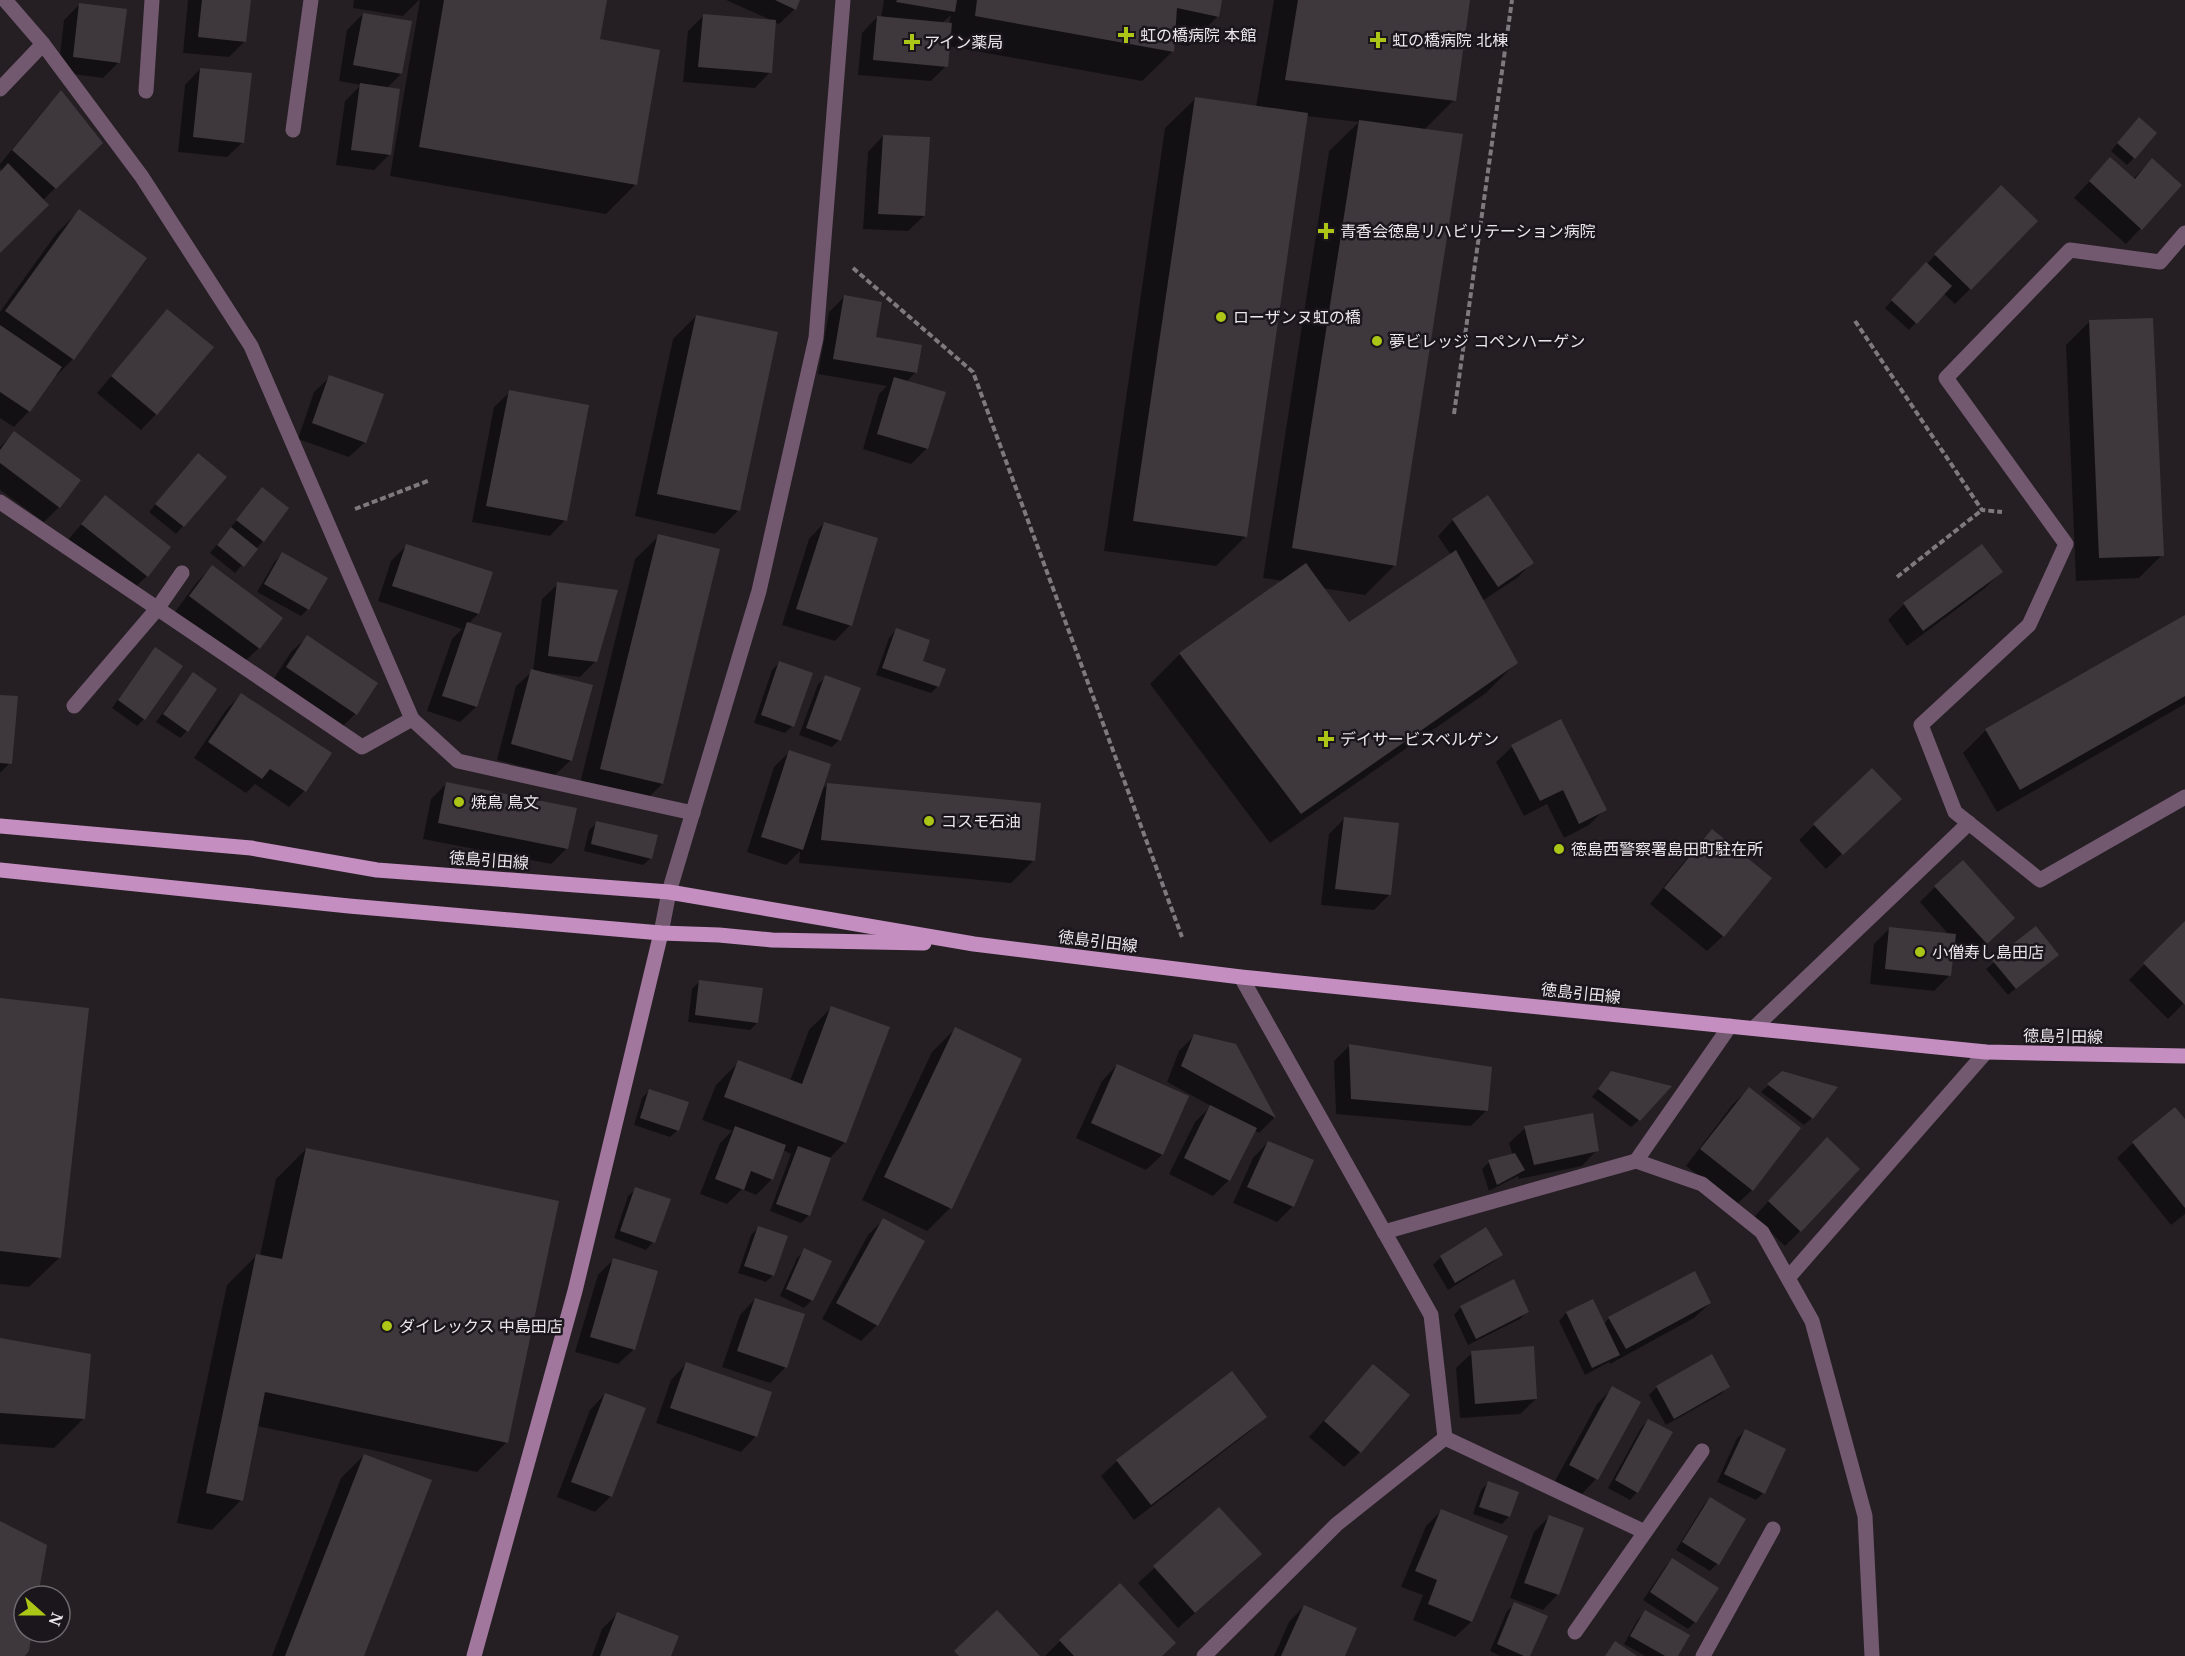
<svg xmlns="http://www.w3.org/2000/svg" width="2185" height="1656" viewBox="0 0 2185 1656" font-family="'Noto Serif','Noto Sans JP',serif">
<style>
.shadow{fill:#0007;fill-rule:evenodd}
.building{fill:#3e383d}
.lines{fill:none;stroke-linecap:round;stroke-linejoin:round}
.path{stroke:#7e797d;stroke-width:4;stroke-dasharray:6 3;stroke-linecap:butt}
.lane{stroke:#725970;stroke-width:15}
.street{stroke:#725970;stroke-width:15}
.secondary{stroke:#a1779d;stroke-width:15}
.primary{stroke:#c48fc0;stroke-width:15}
.poi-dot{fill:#abc616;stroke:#1b161b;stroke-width:2}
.labels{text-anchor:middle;stroke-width:5;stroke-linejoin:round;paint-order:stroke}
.poi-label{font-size:16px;fill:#eae6e9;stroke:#1b161b;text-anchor:start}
.street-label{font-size:16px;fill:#eae6e9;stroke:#1b161b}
</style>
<rect width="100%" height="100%" fill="#251f24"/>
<g class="shadow">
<polygon points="188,0 249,0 245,41 229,57 183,53"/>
<polygon points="354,0 419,0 403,16 353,8"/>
<polygon points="420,0 605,0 598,41 636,184 606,214 390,176"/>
<polygon points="726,0 798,0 795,9 779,24 774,22 770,72 755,88 683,82 688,31 703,16 771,20"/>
<path d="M 884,0 L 1220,0 L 1218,16 L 1188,46 L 1173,43 L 1172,52 L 1142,81 L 948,46 L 946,66 L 931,81 L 858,75 L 862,33 L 877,17 L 881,18 ZM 951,15 L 949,24 L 942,23 Z"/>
<polygon points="1274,0 1469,0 1454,100 1424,130 1395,565 1365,595 1322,588 1348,624 1451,555 1438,536 1453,520 1532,563 1517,578 1482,601 1516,663 1486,693 1270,843 1150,684 1180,654 1283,581 1263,578 1329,151 1359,122 1306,116 1245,537 1216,566 1104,551 1165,128 1195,99 1256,107"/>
<polygon points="79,5 119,62 103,78 58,72 64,20"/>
<polygon points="363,14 401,74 386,89 389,155 374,170 336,165 345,101 361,85 339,81 347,30"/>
<polygon points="200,69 243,142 227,157 178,152 185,85"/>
<polygon points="61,92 101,143 43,200 0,251 0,173 2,171 0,168 0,164 46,108"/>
<polygon points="2132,126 2134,158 2127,165 2111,151"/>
<polygon points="883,136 924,216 908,231 863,229 868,152"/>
<polygon points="2110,159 2133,179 2152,160 2141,228 2126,244 2074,198"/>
<polygon points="1985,203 1970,289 1955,304 1943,293 1909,330 1885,308"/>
<polygon points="79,211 73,359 49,383 29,411 14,427 0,418 0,312 56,234"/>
<polygon points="844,297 874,339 916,372 906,382 927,448 911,464 863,449 879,394 887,386 818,374 829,312"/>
<polygon points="167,311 212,348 156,414 141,430 97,393"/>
<polygon points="696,316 738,511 715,534 635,516 673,339"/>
<polygon points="2089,322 2162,555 2139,578 2076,581 2066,345"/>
<polygon points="330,377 365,442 349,457 298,439 314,392"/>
<polygon points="510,392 565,520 550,536 472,522 494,407"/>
<polygon points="14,433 59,507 44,522 0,490 0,447"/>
<polygon points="190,462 183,526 176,534 149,512"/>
<polygon points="262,489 263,541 235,573 210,553"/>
<polygon points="105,497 147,576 131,591 67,541"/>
<polygon points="824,523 850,625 835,641 782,625 809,539"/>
<polygon points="659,536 662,784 639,807 578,792 635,559"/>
<polygon points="406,546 478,614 468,624 476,707 460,722 427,711 452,639 462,629 378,601 391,561"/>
<polygon points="282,554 308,609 301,616 257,592 275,561"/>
<polygon points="212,567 259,648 243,663 175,612 197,582"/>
<polygon points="2001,572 1985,588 1907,646 1888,620 1904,604"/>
<polygon points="558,584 596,661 580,677 548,673 571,760 555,775 497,760 516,686 533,671 542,599"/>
<polygon points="2185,617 2185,704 1997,812 1963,753 1986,730"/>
<polygon points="896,630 938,686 931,693 876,675 889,638"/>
<polygon points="307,637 355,714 340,729 271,683 291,652"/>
<polygon points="155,649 144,719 137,726 112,708 148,657"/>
<polygon points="779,663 792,726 785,733 754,723 772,670"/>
<polygon points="193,673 187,731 180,738 156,722"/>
<polygon points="826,677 839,740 832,747 799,735 818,684"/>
<polygon points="241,695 330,754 304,791 289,807 255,784 246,793 194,758 226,710"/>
<polygon points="0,696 10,763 0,773"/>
<polygon points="1512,747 1605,809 1589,825 1564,838 1547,804 1524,816 1496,762"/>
<polygon points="789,752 820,791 828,784 1034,860 1011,883 799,863 800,851 786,865 747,852 774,767"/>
<polygon points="446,784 566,849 551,864 423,839 431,799"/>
<polygon points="1884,814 1826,869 1799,840 1814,825"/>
<polygon points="1344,819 1389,895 1374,910 1321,905 1329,834"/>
<polygon points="597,823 651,858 643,865 584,851 589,830"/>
<polygon points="1712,831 1770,878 1723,936 1707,951 1650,904 1696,847"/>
<polygon points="1935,887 1998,934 1970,958 1953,940 1950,975 1934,991 1870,984 1874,944 1889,929 1949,935 1920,902"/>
<polygon points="2185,923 2185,1002 2168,1019 2129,980"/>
<polygon points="2036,928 2049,962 2008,995 1986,969"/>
<polygon points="699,982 757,1023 750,1030 688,1022 692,989"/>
<polygon points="0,999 59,1258 29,1287 0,1284"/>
<polygon points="832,1007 845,1142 829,1159 809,1215 801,1223 770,1211 791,1154 783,1150 772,1179 756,1195 742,1189 727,1204 700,1194 720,1143 732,1131 702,1120 716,1085 739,1062 790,1081 809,1030"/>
<polygon points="955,1029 950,1208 927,1231 862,1200 932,1052"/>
<polygon points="1195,1035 1235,1045 1274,1118 1259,1133 1254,1130 1229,1180 1213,1196 1169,1174 1195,1122 1211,1106 1167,1082 1179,1051"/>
<polygon points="1349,1046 1487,1110 1471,1126 1336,1114 1334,1061"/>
<polygon points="1117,1065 1187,1097 1162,1155 1146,1170 1076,1138 1102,1081"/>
<polygon points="1611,1073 1639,1120 1631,1127 1592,1097"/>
<polygon points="1782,1073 1812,1118 1804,1125 1761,1092"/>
<polygon points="1749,1089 1752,1190 1736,1205 1686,1166 1733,1104"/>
<polygon points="650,1090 678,1130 670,1137 634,1125 642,1098"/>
<polygon points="2185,1121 2185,1214 2171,1225 2117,1158 2133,1143"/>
<polygon points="1525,1128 1597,1150 1582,1166 1519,1179 1518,1176 1489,1191 1482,1169 1489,1162 1513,1156 1509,1143"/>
<polygon points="1268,1142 1293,1206 1277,1222 1233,1203 1253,1158"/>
<polygon points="306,1149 507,1442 477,1472 257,1426 241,1500 212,1530 177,1523 227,1285 257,1255 260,1256 276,1179"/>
<polygon points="1811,1155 1800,1231 1785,1246 1754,1217"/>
<polygon points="636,1189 653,1242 646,1250 614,1238 628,1196"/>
<polygon points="883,1220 877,1325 861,1341 822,1319 868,1235"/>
<polygon points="758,1228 773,1275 766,1282 738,1273 751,1235"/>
<polygon points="1486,1229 1501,1255 1493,1262 1448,1290 1433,1265 1441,1257"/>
<polygon points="805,1250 812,1300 804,1308 780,1296 797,1258"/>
<polygon points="614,1259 634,1349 618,1364 575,1352 598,1275"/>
<polygon points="755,1299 786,1367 770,1383 722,1367 740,1315"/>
<polygon points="1592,1301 1603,1325 1609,1318 1710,1303 1694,1318 1610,1364 1609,1362 1585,1375 1559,1321 1566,1313"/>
<polygon points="1461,1307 1527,1312 1520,1319 1468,1345 1454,1315"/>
<polygon points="0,1339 84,1418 54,1448 0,1444"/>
<polygon points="1472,1353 1536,1399 1520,1414 1460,1418 1456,1368"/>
<polygon points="1712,1356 1728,1386 1721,1394 1666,1425 1649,1395 1657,1387"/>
<polygon points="686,1364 756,1436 741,1452 656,1423 671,1380"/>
<polygon points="1373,1366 1360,1452 1344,1467 1309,1437"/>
<polygon points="1613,1388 1639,1402 1596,1479 1581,1495 1555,1481 1597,1404"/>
<polygon points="605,1394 611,1496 595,1512 557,1497 590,1410"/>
<polygon points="1265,1417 1249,1432 1134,1520 1101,1476 1117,1461"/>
<polygon points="1649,1420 1637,1492 1630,1500 1608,1488 1641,1428"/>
<polygon points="1745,1431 1763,1493 1756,1500 1717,1482 1737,1438"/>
<polygon points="364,1455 362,1656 272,1656 341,1478"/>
<polygon points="1489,1482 1509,1516 1502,1524 1473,1514 1481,1490"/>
<polygon points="1710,1498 1717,1564 1710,1571 1676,1550 1703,1506"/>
<polygon points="1219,1509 1244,1570 1178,1628 1138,1583"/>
<polygon points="1441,1511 1506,1537 1471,1622 1455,1637 1413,1620 1423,1595 1401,1587 1426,1526"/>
<polygon points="1549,1517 1558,1594 1543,1610 1510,1598 1534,1532"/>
<polygon points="1672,1559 1695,1622 1688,1629 1643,1600 1665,1567"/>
<polygon points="1515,1604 1529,1656 1500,1656 1490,1651 1507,1611"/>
<polygon points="1304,1606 1343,1656 1274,1656 1289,1622"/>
<polygon points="1646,1612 1676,1656 1645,1656 1624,1644 1638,1619"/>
<polygon points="618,1613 670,1656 592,1656 602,1629"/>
<polygon points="1060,1641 1160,1656 1045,1656"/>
</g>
<g class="building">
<polygon points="202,0 251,0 246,42 198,37"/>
<polygon points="444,0 607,0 600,39 660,50 637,185 419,147"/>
<polygon points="775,0 800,0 796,10"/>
<polygon points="897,0 957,0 955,12 896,2"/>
<polygon points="977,0 1222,0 1219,17 1177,8 1174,52 975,16"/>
<polygon points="1298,0 1470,0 1456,101 1285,80"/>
<polygon points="79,3 127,9 120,63 73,57"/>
<polygon points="363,13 412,21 402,74 353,65"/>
<polygon points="703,14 776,20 772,73 698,67"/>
<polygon points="877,16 952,23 948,67 873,60"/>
<polygon points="200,68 252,73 244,143 193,137"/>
<polygon points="360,83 400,89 391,155 351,150"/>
<polygon points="61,90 103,143 56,189 12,150"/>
<polygon points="1195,97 1308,113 1247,537 1133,521"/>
<polygon points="2139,117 2157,133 2135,159 2117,143"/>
<polygon points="1359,120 1463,134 1396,566 1292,548"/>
<polygon points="883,135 930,137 925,216 878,214"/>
<polygon points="2110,157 2135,179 2152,158 2182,185 2142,230 2089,181"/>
<polygon points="8,163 49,205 0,253 0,172"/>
<polygon points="2001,185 2038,221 1971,290 1934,254"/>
<polygon points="79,209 147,258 74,360 5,311"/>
<polygon points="1926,262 1952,286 1917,324 1891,300"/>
<polygon points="844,295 882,302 876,337 922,345 917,373 833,359"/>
<polygon points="167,309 214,347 157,415 111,376"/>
<polygon points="696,315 778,332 740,511 657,494"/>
<polygon points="2153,318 2164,556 2099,558 2089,320"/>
<polygon points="0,325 62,367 30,412 0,392"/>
<polygon points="329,375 384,394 366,443 312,423"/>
<polygon points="894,377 946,392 928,449 877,434"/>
<polygon points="509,390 589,405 567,521 486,506"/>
<polygon points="14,431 81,480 60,508 0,463 0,450"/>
<polygon points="198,453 227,477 184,527 155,504"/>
<polygon points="262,487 289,508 264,542 236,520"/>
<polygon points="105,495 171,547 148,577 81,524"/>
<polygon points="1488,495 1534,563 1498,587 1452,519"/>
<polygon points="824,522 878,538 852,626 796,609"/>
<polygon points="231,527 258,549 244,567 217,545"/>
<polygon points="658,534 720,549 663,784 600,769"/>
<polygon points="406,544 493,572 479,614 392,586"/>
<polygon points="1982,544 2003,572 1923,631 1903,603"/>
<polygon points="1456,550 1518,663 1301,814 1179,653 1306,563 1349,622"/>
<polygon points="282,552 328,578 309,610 264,584"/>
<polygon points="212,565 283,618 260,649 189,596"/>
<polygon points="557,582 618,590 597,662 548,656"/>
<polygon points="2185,615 2185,696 2020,790 1985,729"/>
<polygon points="467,622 502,633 477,707 442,696"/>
<polygon points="896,628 930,640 923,661 946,669 939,687 882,668"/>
<polygon points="307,635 378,683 357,715 286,667"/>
<polygon points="155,647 183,666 145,720 118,700"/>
<polygon points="779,661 813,673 794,727 761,715"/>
<polygon points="531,669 593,685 572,761 511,744"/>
<polygon points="193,672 217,689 188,732 163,714"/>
<polygon points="825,675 861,688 841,741 806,728"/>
<polygon points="241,693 332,753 306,792 270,769 262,779 208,742"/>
<polygon points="0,695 18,696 12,764 0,763"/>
<polygon points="1561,719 1607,810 1579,824 1563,790 1540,801 1511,745"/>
<polygon points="789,750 831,764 803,850 761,837"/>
<polygon points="1872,768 1902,799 1843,855 1813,824"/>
<polygon points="446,782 577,808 568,849 438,823"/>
<polygon points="827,783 1041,803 1035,861 821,840"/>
<polygon points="1344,817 1399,823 1391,895 1335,889"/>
<polygon points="596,821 658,835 652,859 591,844"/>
<polygon points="1712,829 1772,878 1724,937 1664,888"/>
<polygon points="1963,860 2015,918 1987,944 1934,886"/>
<polygon points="2185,921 2185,1005 2143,963"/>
<polygon points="2036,926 2059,955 2016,989 1992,960"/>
<polygon points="1889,927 1956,934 1951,976 1885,969"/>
<polygon points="699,980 763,988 758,1023 695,1015"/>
<polygon points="0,998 89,1008 61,1258 0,1251"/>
<polygon points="831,1006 890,1027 846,1143 724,1097 738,1060 802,1084"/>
<polygon points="955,1027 1022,1059 952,1209 884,1177"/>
<polygon points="1194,1034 1236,1044 1276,1118 1181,1066"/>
<polygon points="1349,1044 1492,1067 1488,1111 1351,1099"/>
<polygon points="1117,1064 1189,1096 1163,1155 1091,1123"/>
<polygon points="1611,1071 1672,1086 1640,1121 1598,1089"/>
<polygon points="1782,1071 1838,1087 1813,1119 1767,1084"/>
<polygon points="1749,1087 1801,1128 1753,1191 1700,1149"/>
<polygon points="649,1089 689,1102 679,1131 640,1118"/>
<polygon points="1210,1105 1257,1128 1230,1181 1184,1158"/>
<polygon points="2175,1107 2185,1119 2185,1208 2132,1142"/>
<polygon points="1593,1113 1599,1151 1534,1165 1524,1126"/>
<polygon points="735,1126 786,1145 773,1180 751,1171 744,1190 715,1179"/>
<polygon points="1827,1137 1860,1169 1801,1232 1768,1201"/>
<polygon points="1268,1141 1314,1160 1294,1207 1247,1187"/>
<polygon points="798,1146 831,1158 810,1216 776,1204"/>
<polygon points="306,1148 559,1201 508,1443 265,1392 243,1501 206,1493 256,1254 282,1259"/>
<polygon points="1515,1153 1525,1170 1497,1185 1488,1160"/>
<polygon points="635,1187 671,1199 655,1243 620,1231"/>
<polygon points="883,1218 925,1241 878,1326 836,1303"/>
<polygon points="758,1226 788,1236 774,1276 744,1266"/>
<polygon points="1486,1227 1503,1255 1455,1283 1440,1256"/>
<polygon points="804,1248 832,1261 813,1301 786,1289"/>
<polygon points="613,1258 658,1271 635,1350 590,1337"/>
<polygon points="1695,1271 1711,1303 1626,1349 1608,1317"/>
<polygon points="1514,1279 1529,1312 1476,1339 1460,1306"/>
<polygon points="755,1298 805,1314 787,1368 737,1351"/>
<polygon points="1593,1299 1620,1355 1592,1368 1566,1312"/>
<polygon points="0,1338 91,1354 85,1419 0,1413"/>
<polygon points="1534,1346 1537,1399 1475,1404 1471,1351"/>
<polygon points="1712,1354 1730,1387 1674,1419 1656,1386"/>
<polygon points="686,1362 772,1392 757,1437 670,1408"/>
<polygon points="1373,1364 1410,1395 1361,1453 1324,1421"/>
<polygon points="1232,1371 1267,1417 1151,1505 1116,1460"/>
<polygon points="1612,1386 1641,1402 1598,1480 1569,1465"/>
<polygon points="605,1393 646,1408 612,1497 571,1482"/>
<polygon points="1648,1419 1673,1432 1638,1493 1615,1480"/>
<polygon points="1745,1429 1786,1449 1765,1494 1724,1474"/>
<polygon points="364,1454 432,1480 364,1656 285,1656"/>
<polygon points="1488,1481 1519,1492 1510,1517 1479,1507"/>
<polygon points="1710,1497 1746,1519 1719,1565 1682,1542"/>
<polygon points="1219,1507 1262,1554 1195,1613 1153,1566"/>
<polygon points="1441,1509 1508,1536 1472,1622 1428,1604 1437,1580 1415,1571"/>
<polygon points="1549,1515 1584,1528 1559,1595 1524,1583"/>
<polygon points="0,1521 47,1545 38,1596 24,1596 24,1632 32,1632 29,1651 25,1656 0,1656"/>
<polygon points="1672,1558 1719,1588 1696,1623 1650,1592"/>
<polygon points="1120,1583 1176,1643 1162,1656 1074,1656 1059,1640"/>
<polygon points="1514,1602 1548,1616 1530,1656 1524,1656 1497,1644"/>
<polygon points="1304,1605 1357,1628 1345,1656 1281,1656"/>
<polygon points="997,1610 1040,1656 959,1656 954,1651"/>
<polygon points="1645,1610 1690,1635 1678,1656 1665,1656 1630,1636"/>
<polygon points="617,1612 679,1636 671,1656 600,1656"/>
<polygon points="1615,1641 1637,1656 1605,1656"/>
</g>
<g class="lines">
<g class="path">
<polyline points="853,268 973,372 1182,937"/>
<polyline points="1855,321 1982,510 2002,512"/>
<polyline points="1454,414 1512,0"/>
<polyline points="355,509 430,480"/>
<polyline points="1897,577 1982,510"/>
</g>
<g class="lane">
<polyline points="1636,1161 1730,1026"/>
<polyline points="1788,1278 1986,1052"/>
</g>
<g class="street">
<polyline points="5,0 43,44 142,177 251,346 412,719 458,761 693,813"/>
<polyline points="0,89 43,44"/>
<polyline points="146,91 152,0"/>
<polyline points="293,130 311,0"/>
<polyline points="2185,233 2160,262 2070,250 1946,378 2066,544 2029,625 1921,725 1955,812 2040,880 2185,797"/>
<polyline points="0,502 362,747 412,719"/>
<polyline points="74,706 157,609 182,573"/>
<polyline points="661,933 669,892 759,591 816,338 843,0"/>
<polyline points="1754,1028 1969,823"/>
<polyline points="1384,1232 1636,1161 1702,1184 1762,1232 1812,1321 1865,1516 1872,1656"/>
<polyline points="1445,1438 1645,1532"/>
<polyline points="1575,1632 1702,1451"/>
<polyline points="1204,1656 1337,1524 1445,1438 1431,1315 1241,977"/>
<polyline points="1703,1656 1773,1529"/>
</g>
<polyline class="secondary" points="474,1656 575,1291 661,933"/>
<g class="primary">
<polyline points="0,826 251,848 377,870 669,892 974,944 1241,977 1986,1052 2185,1056"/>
<polyline points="0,870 349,906 661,933 719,935 772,940 924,943"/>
</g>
</g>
<g class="poi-dot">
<path d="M1123 26h6v6h6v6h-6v6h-6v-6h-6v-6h6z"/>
<path d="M1375 31h6v6h6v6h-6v6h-6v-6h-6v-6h6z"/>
<path d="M909 33h6v6h6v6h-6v6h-6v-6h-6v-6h6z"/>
<path d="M1323 222h6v6h6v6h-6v6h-6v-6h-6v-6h6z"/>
<circle cx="1221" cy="317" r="6"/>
<circle cx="1377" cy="341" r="6"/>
<path d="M1323 730h6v6h6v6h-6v6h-6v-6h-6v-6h6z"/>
<circle cx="459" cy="802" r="6"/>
<circle cx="929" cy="821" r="6"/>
<circle cx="1559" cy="849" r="6"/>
<circle cx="1920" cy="952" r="6"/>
<circle cx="387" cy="1326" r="6"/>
</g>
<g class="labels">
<g class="poi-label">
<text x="1140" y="41">虹の橋病院 本館</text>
<text x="1392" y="46">虹の橋病院 北棟</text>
<text x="924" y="48">アイン薬局</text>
<text x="1340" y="237">青香会徳島リハビリテーション病院</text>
<text x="1233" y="323">ローザンヌ虹の橋</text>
<text x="1389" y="347">夢ビレッジ コペンハーゲン</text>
<text x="1340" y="745">デイサービスベルゲン</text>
<text x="471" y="808">焼鳥 鳥文</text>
<text x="941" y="827">コスモ石油</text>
<text x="1571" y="855">徳島西警察署島田町駐在所</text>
<text x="1932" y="958">小僧寿し島田店</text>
<text x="399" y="1332">ダイレックス 中島田店</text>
</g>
<g class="street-label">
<text transform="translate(489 860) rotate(4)" y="6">徳島引田線</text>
<text transform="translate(1098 941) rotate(7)" y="6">徳島引田線</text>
<text transform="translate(1581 993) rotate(6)" y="6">徳島引田線</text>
<text transform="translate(2063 1036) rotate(1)" y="6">徳島引田線</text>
</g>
</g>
<g transform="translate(42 1614) rotate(111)"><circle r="28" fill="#1b161b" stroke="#6e696d" stroke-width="1.5"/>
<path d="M0-4.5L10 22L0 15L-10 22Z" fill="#abc616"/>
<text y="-9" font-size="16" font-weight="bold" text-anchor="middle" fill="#eae6e9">N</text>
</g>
</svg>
